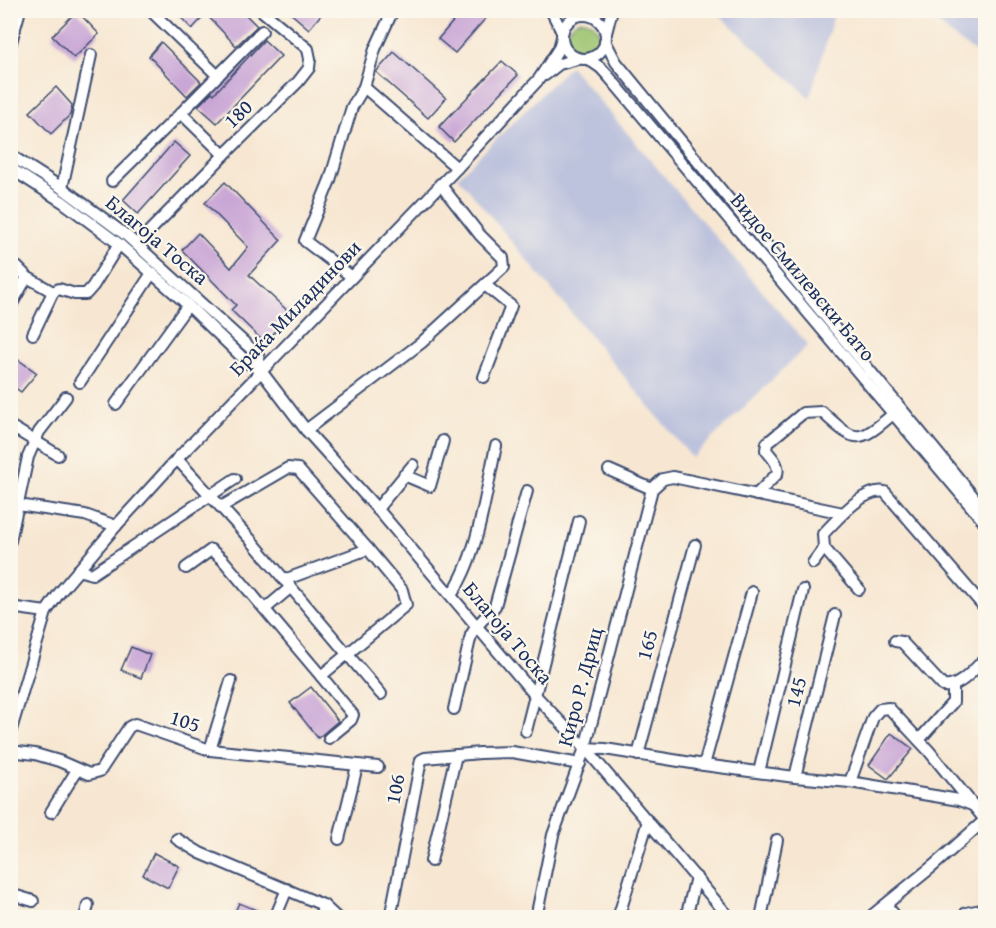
<svg xmlns="http://www.w3.org/2000/svg" width="996" height="928" viewBox="0 0 996 928" font-family="'Gentium Book Plus',serif">
<style>
.industrial{fill:#bec3dd}
.green{fill:#9bc36e;stroke:#5b7966;stroke-width:1.5}
.building{fill:#c9a6d6}
.lines{fill:none;stroke-linecap:round;stroke-linejoin:round}
.minor-casing{stroke:#3c4b6f;stroke-width:14}
.minor{stroke:#fff;stroke-width:10}
.labels{text-anchor:middle;stroke-width:4.5;stroke-linejoin:round;paint-order:stroke}
.street-label{font-size:21px;fill:#1b2f5e;stroke:#fbf7ec}
</style>
<rect width="100%" height="100%" fill="#fbf7ec"/>
<filter id="ink" filterUnits="userSpaceOnUse"><feTurbulence type="fractalNoise" baseFrequency=".0167" numOctaves="2"/><feDisplacementMap in="SourceGraphic" scale="12" xChannelSelector="R" yChannelSelector="G"/><feConvolveMatrix kernelMatrix="1 2 1 2 8 2 1 2 1" color-interpolation-filters="sRGB"/></filter>
<filter id="wash" filterUnits="userSpaceOnUse"><feTurbulence type="fractalNoise" baseFrequency=".008" numOctaves="4" result="noise"/><feDisplacementMap in="SourceGraphic" scale="24" xChannelSelector="R" yChannelSelector="G"/><feGaussianBlur stdDeviation="1.35" result="paint"/><feColorMatrix in="noise" values="0 0 0 0 0 0 0 0 0 0 0 0 0 0 0 0 0 1.4 0 .05"/><feComposite in="paint" operator="in"/></filter>
<g filter="url(#wash)">
<rect width="100%" height="100%" fill="#f7e7d2"/>
<g class="industrial">
<polygon points="715,11 835,11 810,97 809,97"/>
<polygon points="924,11 985,11 985,59 956,39"/>
<polygon points="570,66 808,345 692,458 458,177"/>
</g>
<circle class="green" cx="583" cy="36" r="16"/>
<g id="blocks">
<g class="building">
<polygon points="174,10 202,10 206,14 192,29"/>
<polygon points="210,10 241,10 257,26 236,46 206,14"/>
<polygon points="287,10 325,10 309,29"/>
<polygon points="463,10 493,10 455,53 438,39"/>
<polygon points="77,11 99,34 74,58 52,36"/>
<polygon points="264,40 281,56 217,123 198,106 212,92 214,94"/>
<polygon points="161,42 201,82 187,96 149,56"/>
<polygon points="394,52 446,98 428,118 376,72"/>
<polygon points="502,61 518,75 454,142 439,127"/>
<polygon points="56,87 72,105 70,115 51,134 30,112"/>
<polygon points="174,142 190,156 138,214 123,200"/>
<polygon points="225,182 281,240 249,275 291,314 265,343 231,310 236,305 182,250 198,233 231,268 248,247 205,203"/>
<polygon points="10,354 37,373 21,392 10,384"/>
<polygon points="131,647 150,655 141,678 121,670"/>
<polygon points="311,687 338,721 318,738 290,703"/>
<polygon points="891,733 913,749 888,779 869,765"/>
<polygon points="154,853 179,866 168,888 143,875"/>
<polygon points="239,903 268,915 268,918 232,918"/>
</g>
</g>
</g>
<g filter="url(#ink)">
<use href="#blocks" fill-opacity="0" stroke="#3c4b6f" stroke-width="1.5"/>
<g class="lines">
<g class="minor-casing">
<g id="minor">
<polyline points="150,10 218,76"/>
<polyline points="393,10 375,49 364,87 457,168"/>
<polyline points="551,10 562,32"/>
<circle cx="584" cy="37" r="22"/>
<polyline points="606,33 612,10"/>
<polyline points="605,41 616,62 986,512"/>
<polyline points="10,46 20,10"/>
<polyline points="588,59 601,68 610,78 986,524"/>
<polyline points="545,75 559,64 578,59"/>
<polyline points="181,113 262,31"/>
<polyline points="10,155 62,188 127,236 258,355 261,371"/>
<polyline points="10,168 63,202 119,244 188,305 248,363 261,371 306,430 381,513 534,694 585,748 730,918"/>
<polyline points="112,181 181,113 224,155"/>
<polyline points="62,188 91,55"/>
<polyline points="137,244 224,155 298,82 309,68 310,59 308,49 261,10"/>
<polyline points="10,265 17,267 27,277 53,292"/>
<polyline points="352,277 305,241 330,180 352,107 364,87"/>
<polyline points="10,307 27,277"/>
<polyline points="33,334 53,292 59,289 75,294 86,294 93,286 119,244"/>
<polyline points="484,377 511,306 485,285"/>
<polyline points="80,382 152,273"/>
<polyline points="116,404 188,305"/>
<polyline points="10,426 58,455"/>
<polyline points="306,430 421,343 504,267 503,258 480,235 440,184"/>
<polyline points="177,459 250,539 381,694"/>
<polyline points="609,470 652,489"/>
<polyline points="404,475 430,486 443,441"/>
<path d="M 756,495 L 777,474 C 780,464 771,457 766,450 L 767,443 L 803,413 L 822,412 C 856,443 857,445 893,414"/>
<polyline points="18,505 85,515 116,526"/>
<polyline points="221,507 288,468 298,469 368,549 284,580"/>
<polyline points="377,509 413,465"/>
<polyline points="10,541 28,457 39,432 66,397"/>
<polyline points="824,548 859,589"/>
<path d="M 813,563 L 824,548 L 823,534 C 837,520 864,487 885,492 L 986,609"/>
<polyline points="186,568 211,550 223,560 321,676 406,605 402,590 368,549"/>
<polyline points="78,570 92,574 235,479"/>
<path d="M 451,595 C 478,558 486,491 496,446"/>
<polyline points="10,607 46,612"/>
<polyline points="265,609 290,588"/>
<path d="M 895,641 L 902,642 L 943,686 C 959,689 974,669 986,658"/>
<polyline points="321,676 353,715 351,720 329,738"/>
<polyline points="454,709 471,635 477,626 495,606 527,491"/>
<polyline points="526,731 579,521"/>
<polyline points="10,733 46,612 60,592 116,526 177,459 457,168 539,79 559,48 562,37"/>
<polyline points="919,740 953,702 953,686"/>
<polyline points="585,748 605,749 704,765 795,777 850,782 959,800 972,805"/>
<polyline points="210,750 231,681"/>
<polyline points="10,751 35,754 59,761 89,774 100,771 129,727 135,724 210,750 378,767"/>
<polyline points="638,755 695,545"/>
<polyline points="704,765 752,592"/>
<polyline points="759,772 803,590"/>
<polyline points="795,777 835,615"/>
<polyline points="850,782 873,717 880,709 889,708 929,751 986,821"/>
<polyline points="51,812 77,770"/>
<polyline points="177,839 200,853 323,905 337,918"/>
<polyline points="339,839 357,766"/>
<polyline points="431,861 456,755"/>
<polyline points="10,894 33,901"/>
<polyline points="886,905 897,918"/>
<polyline points="391,913 421,760 425,758 480,753 512,752 580,764"/>
<polyline points="85,918 88,905"/>
<polyline points="275,918 287,889"/>
<polyline points="320,918 323,905"/>
<polyline points="536,918 553,835 585,748 652,489 663,479 673,477 843,513"/>
<polyline points="618,918 648,821"/>
<polyline points="686,918 696,877"/>
<polyline points="761,918 777,840"/>
<polyline points="869,918 933,866 985,820"/>
<polyline points="967,918 966,913 986,909"/>
</g>
</g>
<use href="#minor" class="minor"/>
</g>
</g>
<g class="labels">
<g class="street-label">
<text transform="translate(238 114) rotate(-44)" y="7">180</text>
<text transform="translate(157 240) rotate(40)" y="7">Благоја Тоска</text>
<text transform="translate(803 277) rotate(50)" y="7">Видое Смилевски Бато</text>
<text transform="translate(295 308) rotate(-46)" y="7">Браќа Миладинови</text>
<text transform="translate(508 633) rotate(50)" y="7">Благоја Тоска</text>
<text transform="translate(647 645) rotate(-75)" y="7">165</text>
<text transform="translate(580 687) rotate(-75)" y="7">Киро Р. Дриц</text>
<text transform="translate(796 692) rotate(-76)" y="7">145</text>
<text transform="translate(185 721) rotate(18)" y="7">105</text>
<text transform="translate(395 789) rotate(-79)" y="7">106</text>
</g>
</g>
<rect width="996" height="928" fill="none" stroke="#fbf7ec" stroke-width="36"/>
</svg>
